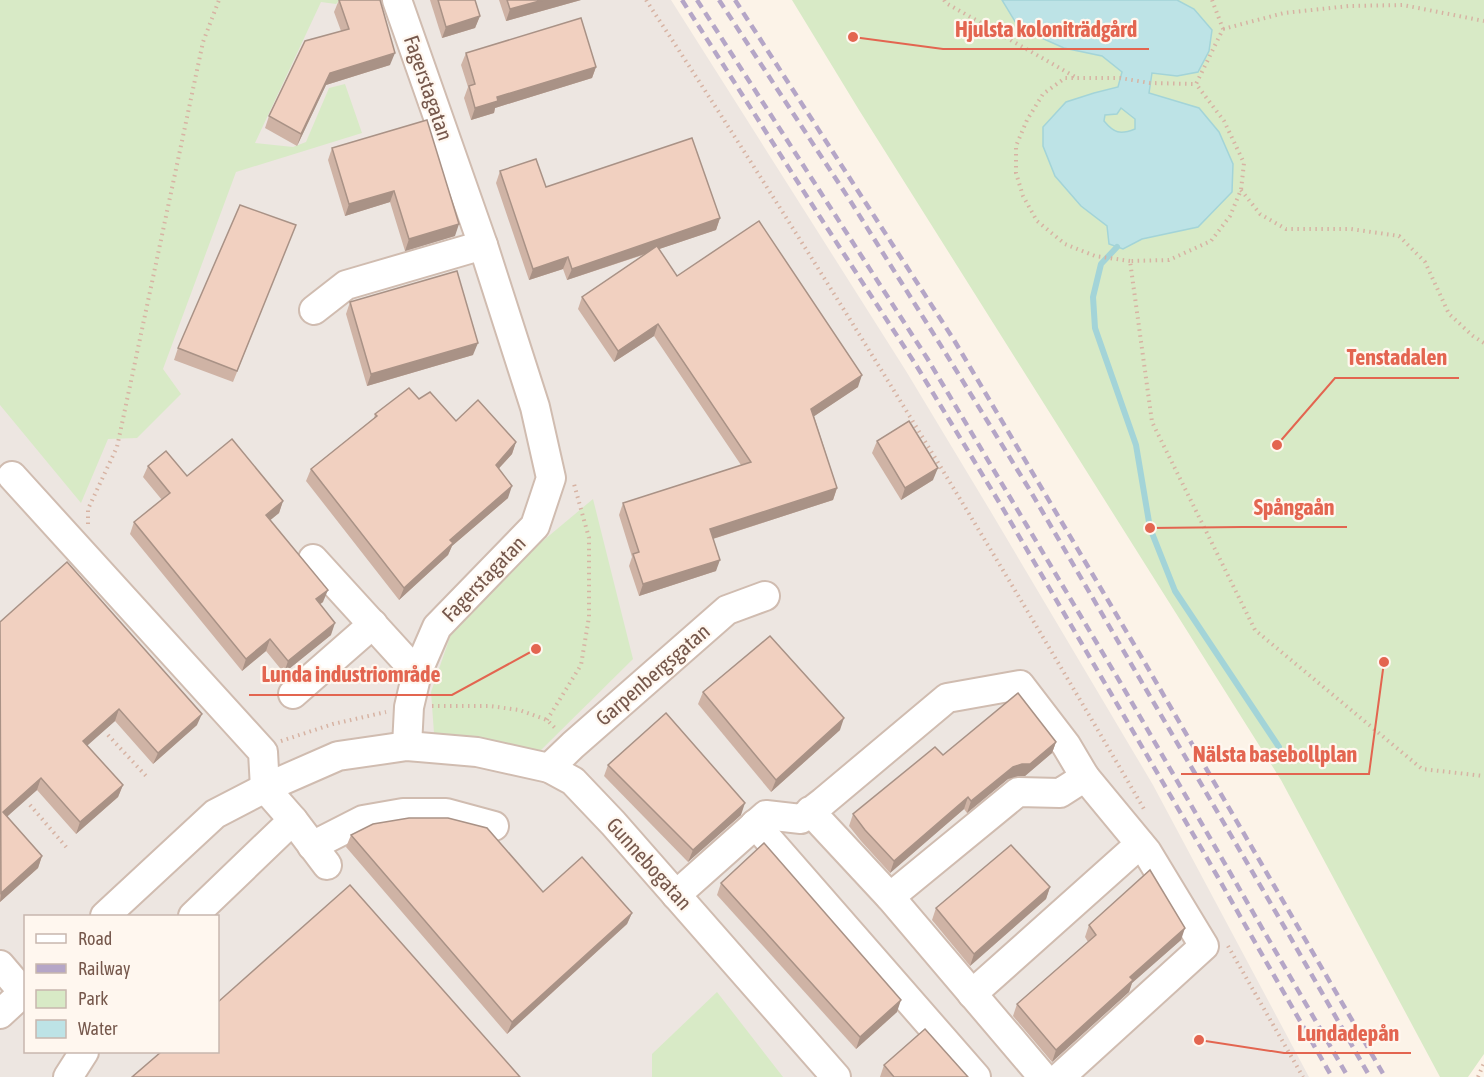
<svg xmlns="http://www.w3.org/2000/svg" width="1484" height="1077" viewBox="0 0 1484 1077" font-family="'Asap Condensed',sans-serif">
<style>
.industrial{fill:#ede6e1;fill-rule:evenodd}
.green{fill:#d8eac6}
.water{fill:#bde3e6;stroke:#a3d4d8;stroke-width:1.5;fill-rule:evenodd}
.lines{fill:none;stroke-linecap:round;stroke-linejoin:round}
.stream{stroke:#a3d4d8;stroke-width:6}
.minor-casing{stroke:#d0bcb0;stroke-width:32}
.path{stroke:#d7b3a3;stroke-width:4;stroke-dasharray:1.5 4.5;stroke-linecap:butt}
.minor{stroke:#fff;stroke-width:28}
.rail{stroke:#b5a6c7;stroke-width:4.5;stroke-dasharray:9 6;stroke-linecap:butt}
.wall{fill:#cfb3a5}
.shaded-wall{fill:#a99286}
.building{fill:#f1d0c0;stroke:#a99286;stroke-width:1.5}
.labels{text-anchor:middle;stroke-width:4.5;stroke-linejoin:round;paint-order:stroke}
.street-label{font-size:21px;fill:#76584c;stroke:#fff7ef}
.leader{fill:none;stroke:#e36550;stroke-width:2}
.callout-dot{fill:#e36550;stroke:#fff7ef;stroke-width:2}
.callout-label{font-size:22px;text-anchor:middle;font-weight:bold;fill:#e36550;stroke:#fff7ef;stroke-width:4.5;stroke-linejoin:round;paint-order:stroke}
</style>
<rect width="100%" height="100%" fill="#fcf3e8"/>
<path class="industrial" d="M 0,0 L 671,0 L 906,371 L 991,512 L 1153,785 L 1309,1077 L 0,1077 ZM 26,916 L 218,916 L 218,1052 L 26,1052 Z"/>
<g class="green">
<polygon points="0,0 340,0 336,4 321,2 255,143 293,147 306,142 329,88 345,84 362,133 236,172 163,369 181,394 137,438 108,439 81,503 0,405"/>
<polygon points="792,0 1484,0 1484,1054 1468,1077 1440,1077 1281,780 859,110"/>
<polygon points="593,499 633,659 538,753 434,733 431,692 452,631 514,565"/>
<polygon points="717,992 783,1077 652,1077 652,1054"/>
</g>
<path class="water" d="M 1002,0 L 1177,0 L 1194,9 L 1212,30 L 1209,51 L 1198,72 L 1177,76 L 1152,73 L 1149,93 L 1199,108 L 1219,132 L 1233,164 L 1232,192 L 1198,227 L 1142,239 L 1123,249 L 1109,244 L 1107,226 L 1081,206 L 1055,176 L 1043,146 L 1043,127 L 1066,102 L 1094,93 L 1118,87 L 1122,72 L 1102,56 L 1064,48 L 1019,28 ZM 1121,108 L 1135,119 L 1135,129 C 1120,135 1114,133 1104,121 L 1105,115 L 1117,114 Z"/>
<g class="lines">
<polyline class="stream" points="1117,247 1101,264 1093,297 1095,328 1136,445 1150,528 1175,591 1279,747"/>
<g class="minor-casing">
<g id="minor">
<polyline points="397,0 483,245 535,407 551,478 535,526 437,627 417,673 409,707 407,746"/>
<polyline points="314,310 346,285 483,245"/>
<polyline points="12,476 263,752 265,788 293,820 327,865"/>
<polyline points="313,559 417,673"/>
<polyline points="293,694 373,624"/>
<polyline points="549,768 573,745 727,610 765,596"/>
<polyline points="755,824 976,1077"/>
<polyline points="312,846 363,820 403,813 446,813 494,826"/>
<polyline points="676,895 766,815 801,819 823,802 947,698 1020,685 1066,745 1085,777 1060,793 1018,792 890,897 810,811"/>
<polyline points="890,897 1043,1077"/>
<polyline points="105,916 215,814 265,788 338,756 407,746 477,752 549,768 573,781 613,823 836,1077"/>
<polyline points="193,916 293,820"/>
<polyline points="0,965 23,992"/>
<polyline points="972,994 1140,844"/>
<polyline points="0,1014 26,990"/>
<polyline points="68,1077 84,1052"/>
<polyline points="1060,1077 1204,946 1147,852 1085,777"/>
</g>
</g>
<g class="path">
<path d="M 646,0 C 820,265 985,536 1144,809"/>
<polyline points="944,0 946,3 1077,78"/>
<polyline points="1212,0 1223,29 1196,84 1224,121 1244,163 1241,190 1230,216 1211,241 1169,260 1130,261 1152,422 1255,630 1422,769 1484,776"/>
<polyline points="1223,29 1284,13 1349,6 1403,5 1484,21"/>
<polyline points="1241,190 1260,214 1286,229 1351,229 1399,236 1425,262 1449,314 1473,336 1484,343"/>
<polyline points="1130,261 1095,256 1065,244 1037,221 1023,196 1016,173 1016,146 1027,120 1043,94 1065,78 1120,78 1150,83 1196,84"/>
<polyline points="88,524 88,509 117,447 203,42 219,0"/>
<polyline points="432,706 490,706 519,710 547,720 557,730"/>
<polyline points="547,720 581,665 589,617 589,538 574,484"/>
<polyline points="108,735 147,777"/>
<polyline points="281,741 333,724 386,712"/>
<polyline points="30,805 67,848"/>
<polyline points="1228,946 1303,1077"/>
<polyline points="1478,1077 1484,1063"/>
</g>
<use href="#minor" class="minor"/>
<g class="rail">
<polyline points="682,0 820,217 916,365 1002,507 1204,853 1332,1077"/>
<polyline points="697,0 927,358 1120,682 1348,1077"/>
<polyline points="719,0 851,202 943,349 1031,492 1285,928 1370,1077"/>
<polyline points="735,0 954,340 1145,663 1385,1077"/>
</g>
</g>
<g class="wall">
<polygon points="339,0 390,65 326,85 297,146 265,128 269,116 341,31 334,12"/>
<polygon points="430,0 475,0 480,16 475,28 442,38"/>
<polygon points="499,0 581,0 506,21"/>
<polygon points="466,53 596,67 592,78 495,108 494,113 471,120 464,98 468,87 461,65"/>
<polygon points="427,120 455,236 405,251 390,202 345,216 328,160 332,148"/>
<polygon points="500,171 546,187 720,218 716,230 659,249 677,276 858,387 814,416 837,488 833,500 713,539 716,571 639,596 629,566 632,557 619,515 623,503 741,465 654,336 614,362 578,309 582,297 646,254 567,280 563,269 529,280 496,183"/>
<polygon points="291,237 233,382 174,360 178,348"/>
<polygon points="350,302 473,355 367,386 346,314"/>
<polygon points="419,399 456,421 516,442 512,454 499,468 508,498 452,546 448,555 399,600 306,481 311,469 374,418 375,414"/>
<polygon points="877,441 933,480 901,500 872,453"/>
<polygon points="148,466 283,501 279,513 270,520 323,602 320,604 331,635 284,673 266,651 242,671 130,534 134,522 162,500 143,477"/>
<polygon points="0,622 197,725 153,764 115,721 87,745 123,785 118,797 76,834 37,790 7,816 42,856 38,868 0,902"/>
<polygon points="703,692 840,730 771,792 698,704"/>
<polygon points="1056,742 1052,753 1025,776 1018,776 1008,779 967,813 964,809 890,873 861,841 849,826 853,814 943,755"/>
<polygon points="608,765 741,815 688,862 604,776"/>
<polygon points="351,835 543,892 632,913 627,924 507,1034 346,847"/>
<polygon points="721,883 897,1012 856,1049 717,895"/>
<polygon points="1050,887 1046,899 970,966 932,920 936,908"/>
<polygon points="1089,925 1181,940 1132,983 1129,992 1052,1062 1013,1016 1017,1004 1088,942 1085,937"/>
<polygon points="884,1065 968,1077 880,1077"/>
</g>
<g class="shaded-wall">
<polygon points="543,0 581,0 506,21 510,9"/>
<polygon points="480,16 475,28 442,38 446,27"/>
<polygon points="395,53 390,65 326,85 297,146 301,134 330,73"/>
<polygon points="596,67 592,78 495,108 494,113 471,120 475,108 497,97"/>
<polygon points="394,191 390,202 345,216 349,204"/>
<polygon points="720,218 716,230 567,280 572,269"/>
<polygon points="459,224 455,236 405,251 409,239"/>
<polygon points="568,257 563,269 529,280 533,269"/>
<polygon points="658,324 654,336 614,362 618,351"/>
<polygon points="478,343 473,355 367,386 371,374"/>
<polygon points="862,375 858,387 807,421 811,409"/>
<polygon points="516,442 512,454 492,476 496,465"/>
<polygon points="938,468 933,480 901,500 905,488"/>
<polygon points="512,486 508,498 452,546 448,555 399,600 404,588 450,540"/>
<polygon points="837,488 833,500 706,541 710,529"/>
<polygon points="283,501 279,513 262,527 266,515"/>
<polygon points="720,560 716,571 639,596 643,584"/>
<polygon points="328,590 323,602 311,611 316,599"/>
<polygon points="335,623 331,635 284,673 288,661"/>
<polygon points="270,639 266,651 242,671 246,659"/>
<polygon points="119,709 115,721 79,753 83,741"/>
<polygon points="202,714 197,725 153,764 158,753"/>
<polygon points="844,718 840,730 771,792 776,780"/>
<polygon points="1056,742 1052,753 1025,776 1018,776 1008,779 967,813 971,801 1013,767"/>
<polygon points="41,778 37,790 0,823 3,812"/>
<polygon points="123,785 118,797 76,834 80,822"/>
<polygon points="968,797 964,809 890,873 894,861"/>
<polygon points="745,803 741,815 688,862 693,850"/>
<polygon points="42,856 38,868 0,902 1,893"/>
<polygon points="1050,887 1046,899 970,966 974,954"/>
<polygon points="632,913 627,924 507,1034 512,1022"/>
<polygon points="1185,928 1181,940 1132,983 1129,992 1052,1062 1056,1050 1130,977"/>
<polygon points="901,1000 897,1012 856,1049 860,1037"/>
</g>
<g class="building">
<polygon points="339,0 380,0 395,53 330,73 301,134 269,116 305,41 349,29"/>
<polygon points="438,0 475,0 480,16 446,27"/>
<polygon points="507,0 543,0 510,9"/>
<polygon points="581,18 596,67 497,97 498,101 475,108 469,86 475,84 466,53"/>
<polygon points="427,120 459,224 409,239 394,191 349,204 332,148"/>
<polygon points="692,138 720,218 572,269 568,257 533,269 500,171 536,159 546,187"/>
<polygon points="240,205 296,225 237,371 178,348"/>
<polygon points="759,221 862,375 811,409 837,488 710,529 720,560 643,584 633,554 639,552 623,503 751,462 658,324 618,351 582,297 657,246 677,276"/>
<polygon points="457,271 478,343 371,374 350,302"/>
<polygon points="409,388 419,399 430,392 456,421 478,400 516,442 496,465 512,486 450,540 453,543 404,588 311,469 377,416 375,414"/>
<polygon points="909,421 938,468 905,488 877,441"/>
<polygon points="232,439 283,501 266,515 328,590 316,599 335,623 288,661 270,639 246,659 134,522 170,493 148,466 166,451 187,476"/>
<polygon points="67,562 202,714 158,753 119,709 83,741 123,785 80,822 41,778 3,812 42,856 1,893 0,622"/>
<polygon points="770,636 844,718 776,780 703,692"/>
<polygon points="1018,693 1056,742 1030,764 1022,764 1013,767 971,801 968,797 894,861 865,830 853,814 935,747 943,755"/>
<polygon points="666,713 745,803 693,850 608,765"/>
<polygon points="409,818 448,818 487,828 543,892 582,857 632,913 512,1022 351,835 373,824"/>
<polygon points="764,843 901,1000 860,1037 721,883"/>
<polygon points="1011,845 1050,887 974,954 936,908"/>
<polygon points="1150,870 1185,928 1130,977 1133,980 1056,1050 1017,1004 1096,935 1089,925"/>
<polygon points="350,885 520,1077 132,1077 161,1052 218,1052 218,1002"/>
<polygon points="925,1029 968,1077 894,1077 884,1065"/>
</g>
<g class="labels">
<g class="street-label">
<text transform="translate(428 88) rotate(71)" y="7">Fagerstagatan</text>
<text transform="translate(484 579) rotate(-46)" y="7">Fagerstagatan</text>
<text transform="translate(653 675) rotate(-41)" y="7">Garpenbergsgatan</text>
<text transform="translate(649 864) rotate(48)" y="7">Gunnebogatan</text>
</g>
</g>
<path class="leader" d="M853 37L943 49H1149M1277 445L1335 378H1459M1150 528L1242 527H1347M536 649L452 695H249M1384 662L1369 774H1181M1199 1040L1284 1053H1411"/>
<g class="callout-dot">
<circle cx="853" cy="37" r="6"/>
<circle cx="1277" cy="445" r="6"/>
<circle cx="1150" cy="528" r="6"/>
<circle cx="536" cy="649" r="6"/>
<circle cx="1384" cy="662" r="6"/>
<circle cx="1199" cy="1040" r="6"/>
</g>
<g class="callout-label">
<text x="1046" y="37">Hjulsta koloniträdgård</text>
<text x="1397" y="365">Tenstadalen</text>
<text x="1294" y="515">Spångaån</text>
<text x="351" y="682">Lunda industriområde</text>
<text x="1275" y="762">Nälsta basebollplan</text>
<text x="1348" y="1041">Lundadepån</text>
</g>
<rect x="24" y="915" width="195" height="138" fill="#fff7ef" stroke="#c8b7ae" stroke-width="1.5"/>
<rect x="36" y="934" width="30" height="9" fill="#ffffff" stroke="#c8b7ae" stroke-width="1.5"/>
<text x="78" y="945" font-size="18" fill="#76584c">Road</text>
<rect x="36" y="964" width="30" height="9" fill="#b5a6c7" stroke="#c8b7ae" stroke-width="1.5"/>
<text x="78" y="975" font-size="18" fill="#76584c">Railway</text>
<rect x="36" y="990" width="30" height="18" fill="#d8eac6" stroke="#c8b7ae" stroke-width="1.5"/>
<text x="78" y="1005" font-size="18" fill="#76584c">Park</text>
<rect x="36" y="1020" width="30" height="18" fill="#bde3e6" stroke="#c8b7ae" stroke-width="1.5"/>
<text x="78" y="1035" font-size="18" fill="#76584c">Water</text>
</svg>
